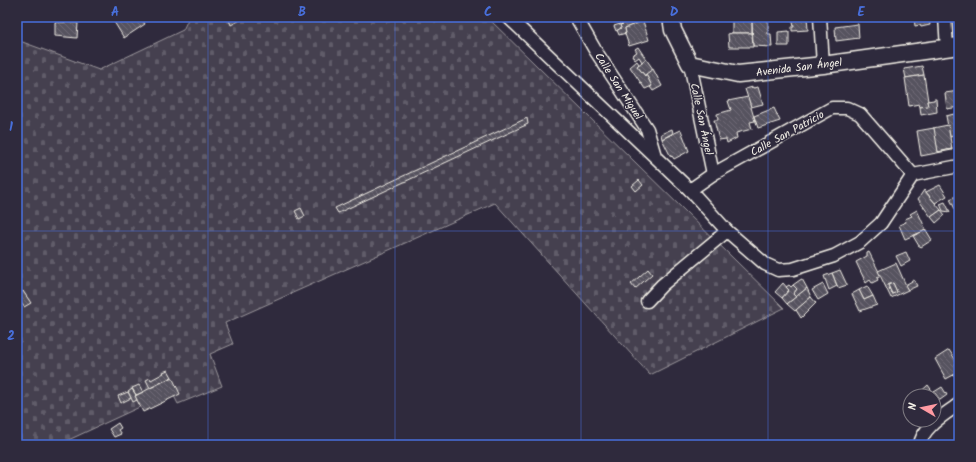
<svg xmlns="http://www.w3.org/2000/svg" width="976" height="462" viewBox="0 0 976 462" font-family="Kalam,sans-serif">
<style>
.cemetery{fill:url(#cemetery-stones);stroke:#9c989c}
.building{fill:url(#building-back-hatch);stroke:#f4f1e8;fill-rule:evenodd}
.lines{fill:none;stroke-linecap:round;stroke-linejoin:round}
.minor-casing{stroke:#f4f1e8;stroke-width:15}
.tertiary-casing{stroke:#f4f1e8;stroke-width:19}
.minor{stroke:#2f2a3d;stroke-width:12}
.tertiary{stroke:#2f2a3d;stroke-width:16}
.grid{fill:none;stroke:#486fdb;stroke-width:1;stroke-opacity:0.55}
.labels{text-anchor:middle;stroke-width:3;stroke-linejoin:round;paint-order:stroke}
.street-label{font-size:11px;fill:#f4f1e8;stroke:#2f2a3d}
.neatline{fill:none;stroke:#486fdb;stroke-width:1.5}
.grid-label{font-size:13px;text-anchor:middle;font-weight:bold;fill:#486fdb}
</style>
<defs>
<pattern id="cemetery-stones" width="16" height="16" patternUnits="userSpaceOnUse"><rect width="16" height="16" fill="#454050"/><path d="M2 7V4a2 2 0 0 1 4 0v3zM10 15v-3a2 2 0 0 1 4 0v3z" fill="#605c69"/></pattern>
<pattern id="building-back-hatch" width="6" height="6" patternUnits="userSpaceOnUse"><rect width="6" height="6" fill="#56525f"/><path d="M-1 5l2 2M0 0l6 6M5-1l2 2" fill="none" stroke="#6f6b76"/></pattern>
</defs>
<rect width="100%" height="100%" fill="#2f2a3d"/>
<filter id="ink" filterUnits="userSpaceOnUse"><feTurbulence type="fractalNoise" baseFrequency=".025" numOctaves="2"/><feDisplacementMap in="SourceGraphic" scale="8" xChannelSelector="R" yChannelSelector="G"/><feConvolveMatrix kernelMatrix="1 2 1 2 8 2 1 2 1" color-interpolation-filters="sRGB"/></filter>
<g filter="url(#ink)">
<polygon class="cemetery" points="189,17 487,17 784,308 650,375 495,203 225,323 233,344 210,354 222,386 178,404 172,392 62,443 17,443 17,40 99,70 183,30"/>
<g class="building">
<polygon points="111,17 141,17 145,24 124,38"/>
<polygon points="235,17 246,17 231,25 229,20"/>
<polygon points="620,17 634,17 636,24 625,28 626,33 619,35 617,30 621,28 620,25 623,24"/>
<polygon points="740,17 752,17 752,33 732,33 732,20 740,20"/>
<polygon points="752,17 768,17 768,34 771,34 772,47 753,46"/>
<polygon points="792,17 807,17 808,30 792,31 792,27 794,27"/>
<polygon points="917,17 929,17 930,25 921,27 920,25 915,26 914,18"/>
<polygon points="621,18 623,24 620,25 621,28 616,31 614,26 620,24 618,19"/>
<polygon points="643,21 649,40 629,46 625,34 626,33 625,28"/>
<polygon points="55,22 78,23 77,38 55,36"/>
<polygon points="858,24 859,38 836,41 835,27"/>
<polygon points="789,31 789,46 778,46 778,32"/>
<polygon points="732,33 752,33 753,47 729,47 728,34"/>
<polygon points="638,47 646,59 642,62 639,57 635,60 632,55 637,52 635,49"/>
<polygon points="646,59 653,69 645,76 637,66"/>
<polygon points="637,61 639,64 637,66 645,76 646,74 652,86 645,89 630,67"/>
<polygon points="922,66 924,75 906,78 904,69"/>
<polygon points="653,69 662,86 653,91 650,87 652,86 646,74"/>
<polygon points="924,75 928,101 927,101 928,106 920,107 919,104 909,106 905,78"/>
<polygon points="753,87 753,88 758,87 763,104 751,107 745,89"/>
<polygon points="959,91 959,107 947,109 945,93"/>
<polygon points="748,97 755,121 750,122 752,129 736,133 737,138 727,143 726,139 719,140 714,120 718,120 717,114 731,110 728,101"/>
<polygon points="934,99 936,99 937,112 921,115 920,107 928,106 927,101 934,100"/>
<polygon points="774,108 780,121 758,128 754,116"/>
<polygon points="954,114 959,114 959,135"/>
<polygon points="954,114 959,135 950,137 946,116"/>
<polygon points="527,118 528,124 338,213 335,208"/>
<polygon points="948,125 952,149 938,152 933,128"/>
<polygon points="934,128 938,152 952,149 952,150 921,156 917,131"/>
<polygon points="672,129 673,133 662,139 661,134"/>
<polygon points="681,130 689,151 674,159 672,156 671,157 662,139"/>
<polygon points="639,180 643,185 636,191 632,186"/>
<polygon points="940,185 947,196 935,203 926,192"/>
<polygon points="924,190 941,210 931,217 918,199"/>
<polygon points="957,196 959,200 959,207 955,209 950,199"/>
<polygon points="945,202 950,212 943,211 940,204"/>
<polygon points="301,208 305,216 299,219 295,211"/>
<polygon points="917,210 926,230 905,239 899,225 906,222 905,219 912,216 910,214"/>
<polygon points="941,210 945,215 936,223 931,217"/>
<polygon points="926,230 932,240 921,247 920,246 919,246 913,236"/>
<polygon points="869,252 881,276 877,278 878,280 872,283 870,280 866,283 856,262 867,256 867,253"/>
<polygon points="906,252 910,261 901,266 896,256"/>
<path d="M 896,263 L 908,290 L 891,298 L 878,271 ZM 893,283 L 897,292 L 892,294 L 888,285 Z"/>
<polygon points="648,269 652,274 635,289 631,284"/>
<polygon points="840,270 847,285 838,288 832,273"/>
<polygon points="832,273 837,286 829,290 824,276"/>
<polygon points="802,279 807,288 796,297 793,294 797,289 793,285 800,280"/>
<polygon points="914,280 917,286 908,290 905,285"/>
<polygon points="783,283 789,290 782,298 775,292"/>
<polygon points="893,283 897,292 892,294 888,285"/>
<polygon points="823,284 828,294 818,300 812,290"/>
<polygon points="789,285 791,287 793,285 797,289 793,294 796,297 787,304 782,298 789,290 786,287"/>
<polygon points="867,286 873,296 864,300 859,290"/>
<polygon points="807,288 811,297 795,311 787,304"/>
<polygon points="859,290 864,300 873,296 877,305 860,311 852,294"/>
<polygon points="23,291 31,303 24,307 17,297 17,295"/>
<polygon points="811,297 816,303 801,318 796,310"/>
<polygon points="949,350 957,362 955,364 959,370 959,372 946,379 935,359"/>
<polygon points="168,370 172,377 150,388 146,380 150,378 151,380 164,373 163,372"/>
<polygon points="172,377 180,394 143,412 135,396"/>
<polygon points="139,385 143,392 136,395 132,388"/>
<polygon points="928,385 938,399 934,401 934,396 916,396"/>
<polygon points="942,387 947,395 940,400 934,392"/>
<polygon points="132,389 136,395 135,396 137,400 133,402 128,392"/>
<polygon points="128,392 131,398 121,403 118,396"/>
<polygon points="118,423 121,428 118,430 121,434 114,437 109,429"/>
</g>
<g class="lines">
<g class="minor-casing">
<g id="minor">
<polyline points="508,17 690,190 727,231 765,264 778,270 793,269 834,256 860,242 881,223 913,175 959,166"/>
<polyline points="576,17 595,50 647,129 655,156"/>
<polyline points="820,17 823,65"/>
<polyline points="945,17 947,48"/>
<polyline points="690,64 713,174"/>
<polyline points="690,190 713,174 832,108 847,108 860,114 913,175"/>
<polyline points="647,301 662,285 727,231"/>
<path d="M 920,445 C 922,427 946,414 959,404"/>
</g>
</g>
<g class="tertiary-casing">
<polyline id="tertiary" points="671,17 673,30 690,64 738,74 823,65 959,46"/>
</g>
<use href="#minor" class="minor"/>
<use href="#tertiary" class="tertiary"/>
</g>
</g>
<path class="grid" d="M 208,17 L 208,445M 395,17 L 395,445M 581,17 L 581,445M 768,17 L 768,445M 17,231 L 959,231"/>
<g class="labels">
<g class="street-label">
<text transform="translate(799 67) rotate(-7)" y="4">Avenida San Ángel</text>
<text transform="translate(619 86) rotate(57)" y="4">Calle San Miguel</text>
<text transform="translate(702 119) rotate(78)" y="4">Calle San Ángel</text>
<text transform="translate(787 133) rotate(-29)" y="4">Calle San Patricio</text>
</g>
</g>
<rect width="976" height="462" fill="none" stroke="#2f2a3d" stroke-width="44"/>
<g transform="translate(922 408) rotate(279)"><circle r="19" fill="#2f2a3d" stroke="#7e7a81"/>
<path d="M0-3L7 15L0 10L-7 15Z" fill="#ff9aa2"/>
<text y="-6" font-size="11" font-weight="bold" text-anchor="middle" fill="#f4f1e8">N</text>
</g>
<rect x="22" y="22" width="932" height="418" class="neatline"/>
<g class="grid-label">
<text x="115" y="16">A</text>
<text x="302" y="16">B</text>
<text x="488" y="16">C</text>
<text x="674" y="16">D</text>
<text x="861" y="16">E</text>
<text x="11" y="131">1</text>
<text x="11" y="340">2</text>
</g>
</svg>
